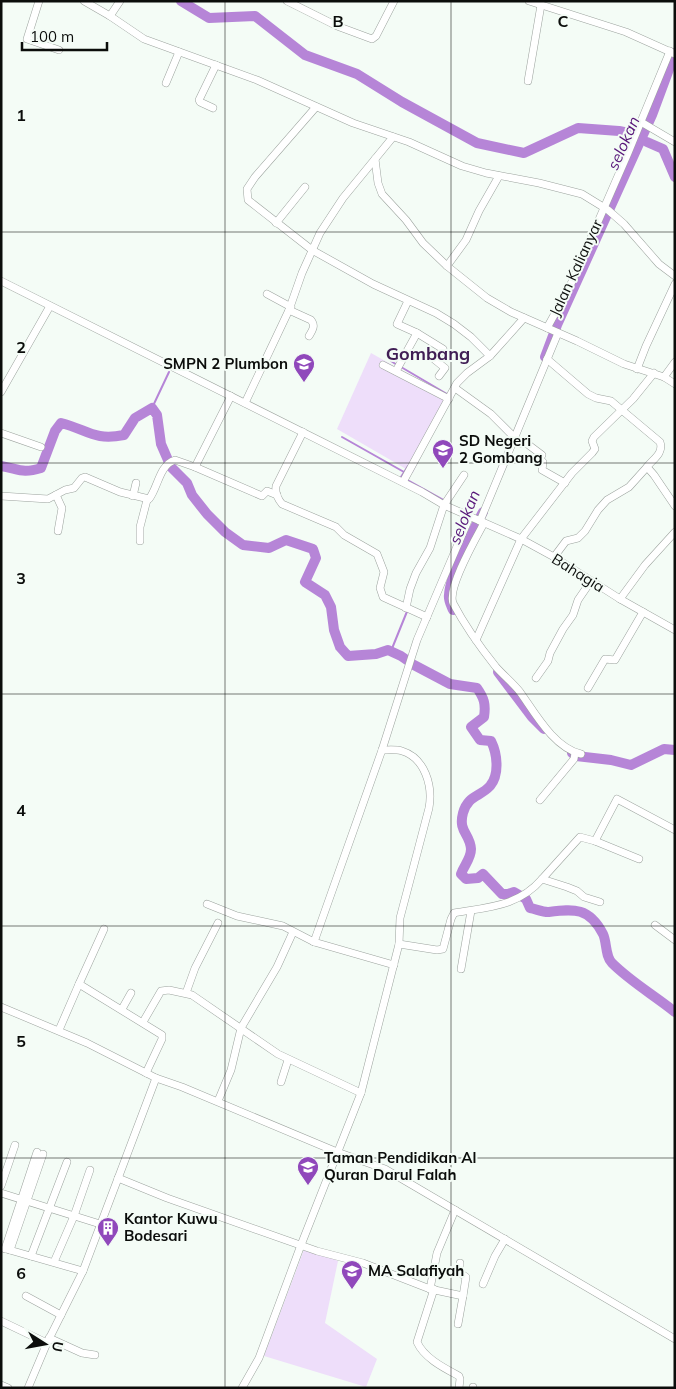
<svg xmlns="http://www.w3.org/2000/svg" width="676" height="1389" viewBox="0 0 676 1389" font-family="Mulish,sans-serif">
<style>
.green{fill:#eedefa}
.lines{fill:none;stroke-linecap:round;stroke-linejoin:round}
.stream{stroke:#b685d7;stroke-width:2}
.river{stroke:#b685d7;stroke-width:10}
.street-casing{stroke:#9ca39e;stroke-width:8}
.street{stroke:#fff;stroke-width:7}
.grid{fill:none;stroke:#0b0d0b;stroke-width:1;stroke-opacity:0.55}
.labels{text-anchor:middle;stroke-width:4;stroke-linejoin:round;paint-order:stroke}
.street-label{font-size:15px;fill:#0b0d0b;stroke:#f4fcf6}
.poi-label{font-size:15px;font-weight:bold;fill:#0b0d0b;stroke:#f4fcf6;text-anchor:start}
.water-label{font-size:16px;font-style:italic;fill:#571679;stroke:#f4fcf6}
.quarter-label{font-size:18px;font-weight:bold;fill:#401e55;stroke:#f4fcf6}
.grid-label{font-size:16px;text-anchor:middle;font-weight:bold;fill:#0b0d0b;stroke:#f4fcf6;stroke-width:4;stroke-linejoin:round;paint-order:stroke}
</style>
<rect width="100%" height="100%" fill="#f4fcf6"/>
<g class="green">
<polygon points="371,353 449,397 413,473 337,429"/>
<polygon points="305,1247 338,1261 325,1323 377,1359 366,1387 264,1356"/>
</g>
<g class="lines">
<g class="stream">
<polyline points="391,361 397,365"/>
<polyline points="401,367 447,394 447,396"/>
<polyline points="152,408 169,372"/>
<polyline points="342,437 404,472"/>
<polyline points="403,478 401,477 408,466"/>
<polyline points="407,480 445,501"/>
<polyline points="391,651 408,609"/>
</g>
<g class="river">
<polyline points="181,1 209,18 255,16 305,55 357,74 402,102 477,143 524,153 578,128 619,131 629,133"/>
<polyline points="647,142 663,149 675,177"/>
<polyline points="545,357 557,325 652,115 675,53"/>
<path d="M 1,466 C 19,469 22,474 41,468 L 55,431 L 61,423 C 88,430 94,441 124,435 L 135,418 L 152,408 L 157,415 L 161,444 L 171,467 L 187,483 L 192,495 L 207,514 L 225,532 L 243,545 L 269,548 L 286,540 L 313,549 L 316,558 L 305,582 L 325,595 L 331,607 L 334,630 L 340,647 L 348,656 L 376,654 L 388,650 L 401,656 L 414,665 L 450,684 L 477,688 C 484,698 486,704 484,717 L 471,727 L 480,740 L 491,741 C 497,753 500,774 490,786 C 480,797 468,795 463,813 C 458,832 470,833 471,849 C 471,859 464,865 461,874 L 466,879 L 478,878 L 483,874 L 502,894 L 508,894 L 514,892 L 526,899 L 530,908 C 536,909 542,912 548,912 C 574,909 589,907 603,934 C 607,942 605,956 612,963 C 631,982 654,995 675,1012"/>
<path d="M 453,610 C 451,605 448,600 449,595 C 450,574 473,531 483,512"/>
<polyline points="498,672 532,717 544,729"/>
<polyline points="572,753 576,756 611,760 631,765 664,749 675,750"/>
</g>
<g class="street-casing">
<g id="street">
<polyline points="39,1 27,39 59,50"/>
<polyline points="84,1 110,16 144,39 257,80 353,123 409,142 462,166 486,173 539,183 582,194 608,210 624,224 659,264 675,276"/>
<polyline points="287,1 337,26 372,39 376,36 394,1"/>
<polyline points="529,1 626,32 675,54"/>
<polyline points="110,16 120,1"/>
<polyline points="528,81 541,5"/>
<polyline points="166,83 179,52"/>
<polyline points="316,107 255,177 247,189 248,200 312,250 373,284 436,313 454,324 471,337 490,356"/>
<polyline points="213,108 200,102 199,100 216,65"/>
<polyline points="641,122 675,142"/>
<polyline points="393,137 375,159 378,183 382,194 406,220 423,243 447,266 487,298 511,312 577,341 624,364 664,377 675,384"/>
<polyline points="276,223 305,187"/>
<polyline points="447,266 466,240 479,211 499,176"/>
<polyline points="1,281 422,492 444,505 521,539 554,557 620,599 675,630"/>
<polyline points="267,294 291,307"/>
<path d="M 289,310 L 311,320 C 316,326 312,331 309,336"/>
<polyline points="547,328 570,286 628,153 670,51"/>
<polyline points="417,333 443,349 435,360 445,368 439,376"/>
<path d="M 547,359 L 588,394 L 596,398 L 611,401 L 660,442 C 664,453 653,459 647,467 L 654,475 L 675,506"/>
<polyline points="383,365 449,399"/>
<polyline points="637,369 646,346 675,284"/>
<polyline points="396,371 417,333 397,324 408,301"/>
<polyline points="664,377 675,362"/>
<polyline points="455,388 491,414 521,444 526,443 542,455 540,459 543,462 542,470 565,483"/>
<polyline points="1,392 50,306"/>
<polyline points="245,403 289,310 302,273 320,233 343,198 375,159"/>
<path d="M 303,432 L 276,486 C 275,493 277,498 282,504 L 336,527 L 344,535 L 377,554 L 384,572 L 380,588 L 383,597 L 427,617"/>
<polyline points="1,433 41,447"/>
<polyline points="195,467 262,496 267,491 277,495"/>
<polyline points="403,482 457,383 467,373 490,356 524,318"/>
<polyline points="56,495 62,508 58,531"/>
<path d="M 1,496 L 48,499 L 65,490 L 74,488 L 82,478 L 85,477 L 120,492 L 149,499 C 158,488 159,465 175,460 L 195,467 L 231,396"/>
<polyline points="133,496 136,483"/>
<polyline points="480,521 558,333"/>
<path d="M 484,523 C 476,538 447,588 453,603 C 465,626 480,647 496,667 C 504,676 513,683 520,692 C 535,713 554,748 581,754"/>
<polyline points="140,541 140,527 147,500"/>
<polyline points="554,557 566,541 578,538 585,531 598,510 607,500 629,487 647,467"/>
<polyline points="620,599 645,565 675,532"/>
<polyline points="406,608 410,589 416,573 430,548 444,505 464,475"/>
<polyline points="476,640 521,539 572,473 592,453 595,449 592,441 594,437 633,399 654,373"/>
<polyline points="536,678 548,661 550,653 563,629 573,615 578,600 591,581"/>
<polyline points="588,688 605,659 615,660 643,612"/>
<polyline points="540,800 574,759 575,753"/>
<polyline points="595,841 617,799 675,830"/>
<polyline points="542,879 580,837 595,841 639,859"/>
<polyline points="207,904 237,916 283,926 314,942 394,965"/>
<polyline points="655,925 675,940"/>
<polyline points="314,942 382,750 417,640 470,516"/>
<path d="M 399,944 L 437,950 L 443,949 L 451,919 L 454,913 C 487,907 518,907 542,879 L 567,887 L 577,891 L 584,897 L 600,902"/>
<polyline points="461,969 471,911"/>
<polyline points="79,984 104,929"/>
<polyline points="186,993 195,968 218,923"/>
<polyline points="1,1007 87,1043 156,1078 182,1087 337,1152 385,1169 675,1339"/>
<polyline points="122,1009 131,993"/>
<polyline points="143,1022 161,991 169,990 192,995 278,1054 361,1093"/>
<polyline points="59,1030 79,984 162,1035 162,1039 146,1073"/>
<polyline points="281,1082 288,1060"/>
<polyline points="218,1101 231,1070 241,1028 277,967 293,932"/>
<polyline points="118,1178 167,1198 317,1251 363,1263 430,1289 463,1296 466,1277 460,1273 460,1263"/>
<polyline points="1,1186 15,1145"/>
<polyline points="1,1193 100,1224"/>
<polyline points="5,1249 37,1152"/>
<polyline points="6,1249 83,1271"/>
<polyline points="10,1250 43,1154"/>
<polyline points="31,1256 67,1162"/>
<polyline points="54,1262 74,1216 90,1170"/>
<polyline points="483,1284 495,1256 505,1239"/>
<polyline points="430,1289 437,1253 455,1210"/>
<path d="M 434,1289 L 417,1342 C 424,1358 444,1368 459,1376 L 460,1379 L 459,1388"/>
<polyline points="26,1296 61,1315"/>
<polyline points="1,1321 47,1343"/>
<polyline points="458,1324 463,1296"/>
<polyline points="49,1338 82,1353 95,1355"/>
<polyline points="1,1385 8,1388"/>
<polyline points="28,1388 47,1343 83,1271 156,1078"/>
<path d="M 242,1388 L 259,1358 L 301,1245 L 361,1093 L 399,944 L 400,918 L 429,808 C 433,786 425,758 402,751 C 396,749 388,750 382,750"/>
<polyline points="473,1388 473,1387"/>
</g>
</g>
<use href="#street" class="street"/>
</g>
<path class="grid" d="M 225,1 L 225,1388M 451,1 L 451,1388M 1,232 L 675,232M 1,463 L 675,463M 1,694 L 675,694M 1,926 L 675,926M 1,1158 L 675,1158"/>
<defs>
<g id="school-pin" transform="scale(1.125)"><path d="M0 17L-7.5 6A9.5 9.5 0 1 1 7.5 6Z" fill="#9048bb" stroke="#f4fcf6"/><path d="M0-5L7-2L0 1L-7-2ZM-4 1L0 2.5L4 1V4Q0 6-4 4Z" fill="#fff"/></g>
<g id="building-pin" transform="scale(1.125)"><path d="M0 17L-7.5 6A9.5 9.5 0 1 1 7.5 6Z" fill="#9048bb" stroke="#f4fcf6"/><path d="M-4-6H4V6H1V3H-1V6H-4ZM-2.5-4.3h1.7v1.8h-1.7ZM.8-4.3h1.7v1.8H.8ZM-2.5-1h1.7V.8h-1.7ZM.8-1h1.7V.8H.8Z" fill="#fff"/></g>
</defs>
<g fill-rule="evenodd">
<use href="#school-pin" x="304" y="364"/>
<use href="#school-pin" x="443" y="450"/>
<use href="#school-pin" x="308" y="1167"/>
<use href="#building-pin" x="108" y="1228"/>
<use href="#school-pin" x="352" y="1271"/>
</g>
<g class="labels">
<g class="street-label">
<text transform="translate(576 268) rotate(-65)" y="5">Jalan Kalianyar</text>
<text transform="translate(578 573) rotate(32)" y="5">Bahagia</text>
</g>
<g class="poi-label">
<text x="288" y="369" text-anchor="end">SMPN 2 Plumbon</text>
<text x="459" y="446">SD Negeri<tspan x="459" dy="17">2 Gombang</tspan></text>
<text x="324" y="1163">Taman Pendidikan Al<tspan x="324" dy="17">Quran Darul Falah</tspan></text>
<text x="124" y="1224">Kantor Kuwu<tspan x="124" dy="17">Bodesari</tspan></text>
<text x="368" y="1276">MA Salafiyah</text>
</g>
<g class="water-label">
<text transform="translate(623 143) rotate(-66)" y="6">selokan</text>
<text transform="translate(464 517) rotate(-68)" y="6">selokan</text>
</g>
<g class="quarter-label">
<text x="428" y="360">Gombang</text>
</g>
</g>
<g class="grid-label">
<text x="338" y="27">B</text>
<text x="563" y="27">C</text>
<text x="21" y="121">1</text>
<text x="21" y="353">2</text>
<text x="21" y="584">3</text>
<text x="21" y="816">4</text>
<text x="21" y="1047">5</text>
<text x="21" y="1279">6</text>
</g>
<rect width="676" height="1389" fill="none" stroke="#0b0d0b" stroke-width="5"/>
<g transform="translate(45 1344) rotate(101)" stroke="#f4fcf6" stroke-width="4" paint-order="stroke">
<path d="M0-4L9 19L0 12L-9 19Z" fill="#0b0d0b"/>
<text y="-8" font-size="14" font-weight="bold" text-anchor="middle" fill="#0b0d0b">U</text>
</g>
<path d="M22 42v8h85v-8" fill="none" stroke="#0b0d0b" stroke-width="2.5"/>
<text x="30" y="42" font-size="15" fill="#0b0d0b" stroke="#f4fcf6" stroke-width="4" paint-order="stroke">100 m</text>
</svg>
